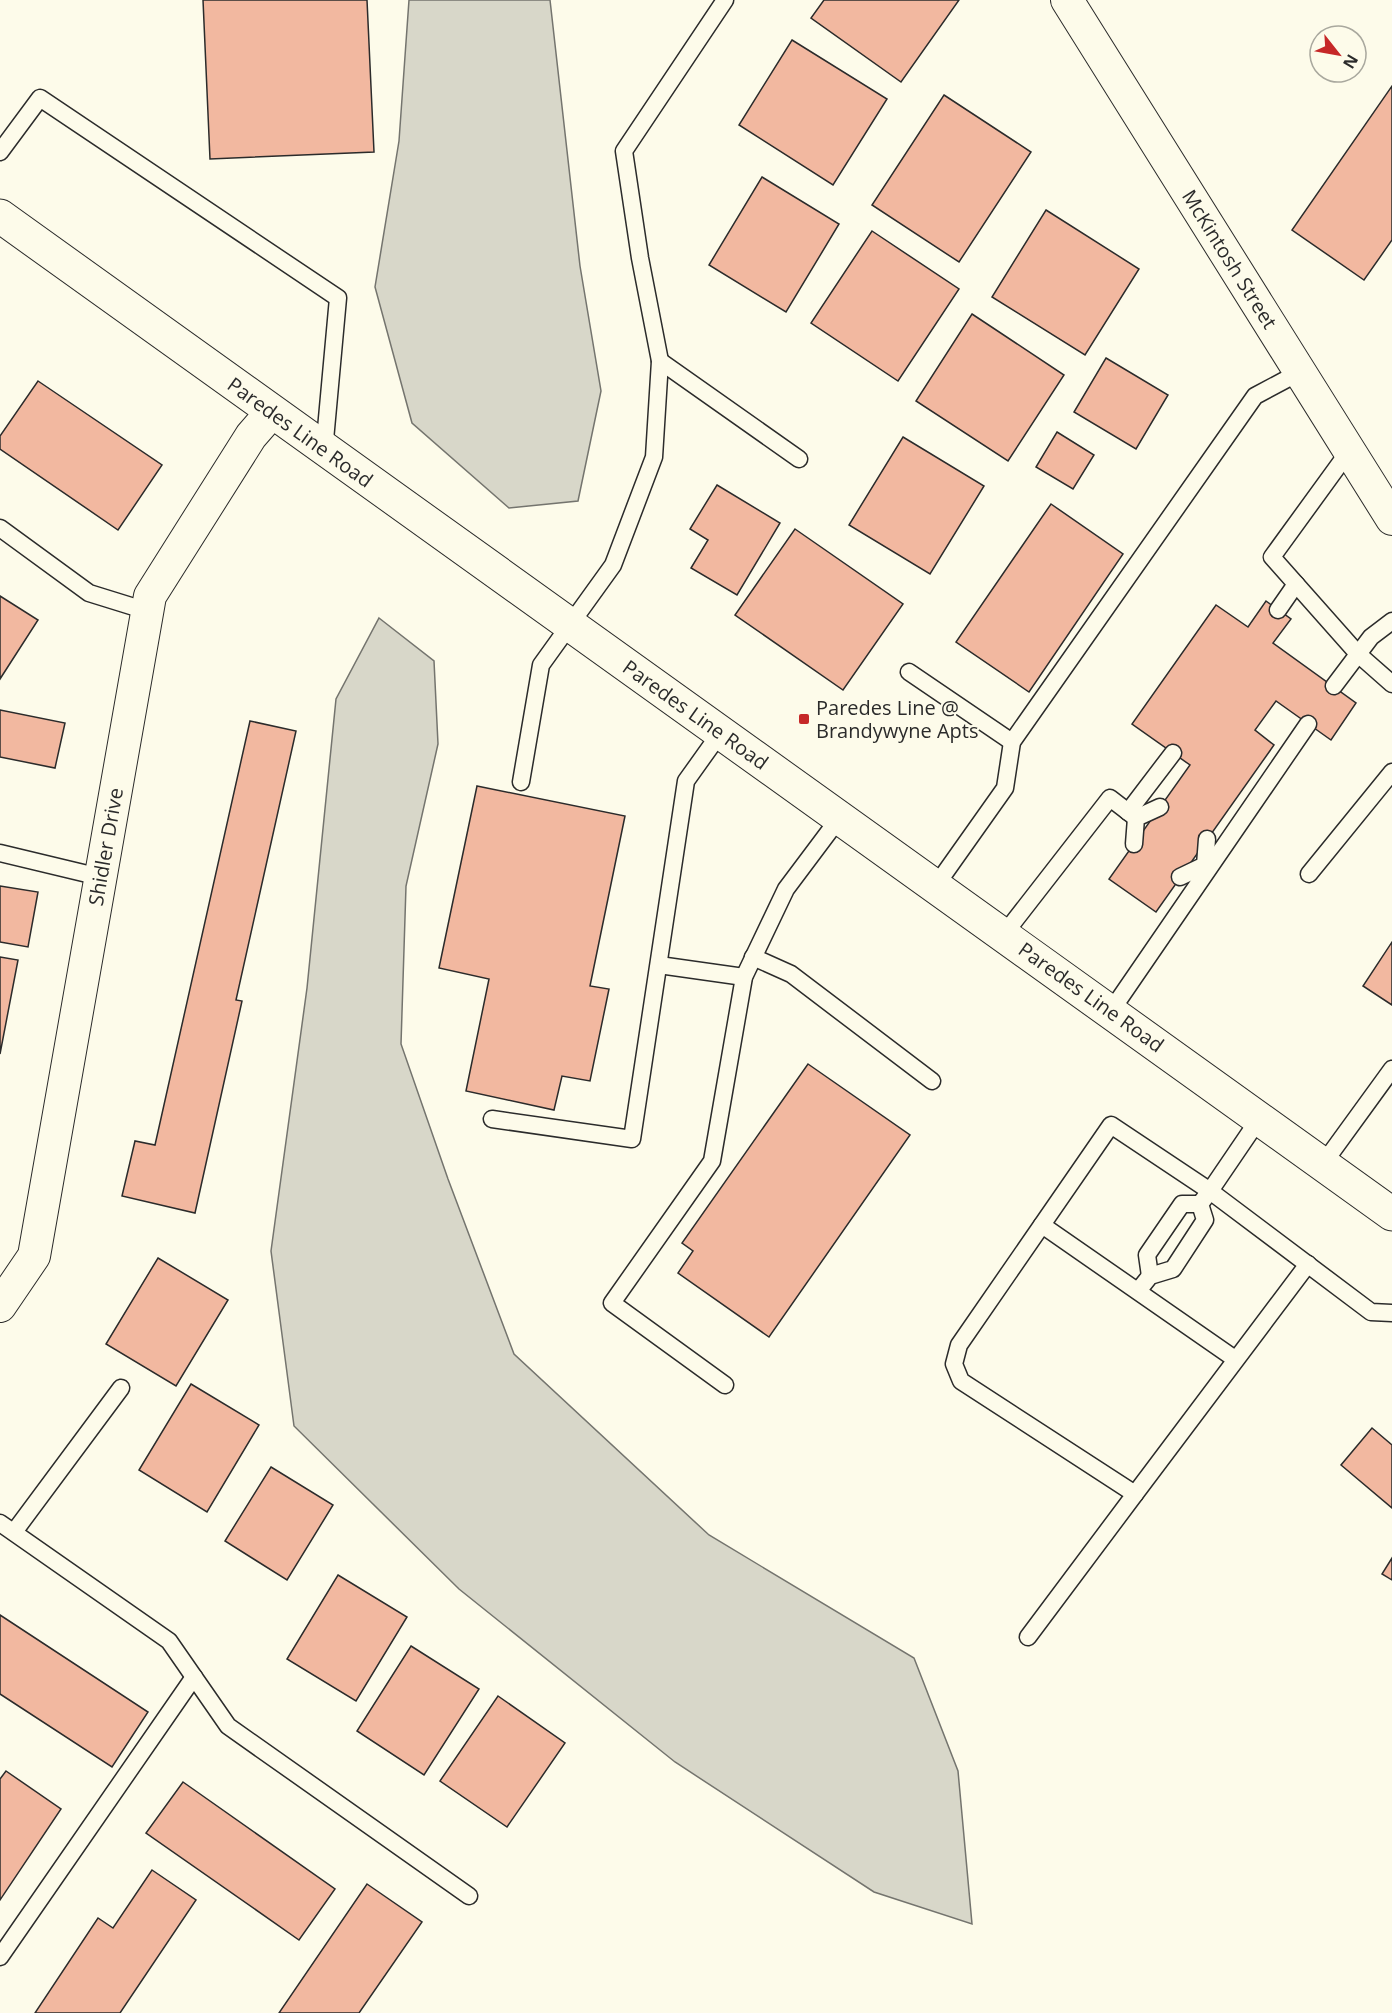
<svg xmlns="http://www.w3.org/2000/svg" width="1392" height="2013" viewBox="0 0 1392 2013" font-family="'Open Sans',sans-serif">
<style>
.water{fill:#d8d7c9;stroke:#74746e;stroke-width:1.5}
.building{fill:#f2b8a0;stroke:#2b2b2b;stroke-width:1.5}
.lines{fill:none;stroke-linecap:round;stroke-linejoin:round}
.service-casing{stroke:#2b2b2b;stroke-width:19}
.minor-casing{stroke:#2b2b2b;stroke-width:34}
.primary-casing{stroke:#2b2b2b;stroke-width:35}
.service{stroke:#fdfbea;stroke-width:16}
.minor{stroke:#fdfbea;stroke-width:32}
.primary{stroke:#fdfbea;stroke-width:33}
.poi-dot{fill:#c62828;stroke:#fdfbea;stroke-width:2}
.labels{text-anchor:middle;stroke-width:4.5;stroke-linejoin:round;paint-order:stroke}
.street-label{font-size:20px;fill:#2b2b2b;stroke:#fdfbea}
.poi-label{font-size:20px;fill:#2b2b2b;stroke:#fdfbea;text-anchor:start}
</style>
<rect width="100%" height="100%" fill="#fdfbea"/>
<g class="water">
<polygon points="409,0 550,0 580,266 601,391 578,501 509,508 412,423 375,287 399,141"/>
<polygon points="379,618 434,661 438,744 406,886 401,1044 448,1179 514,1354 709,1535 914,1658 958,1771 972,1924 874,1892 675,1762 459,1589 294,1426 271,1251 307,988 336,699"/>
</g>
<g class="building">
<polygon points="203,0 367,0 374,152 210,159"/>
<polygon points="824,0 959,0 901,82 811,18"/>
<polygon points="792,40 887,99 833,185 739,125"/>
<polygon points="1392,86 1392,240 1364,280 1292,230"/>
<polygon points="944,95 1031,152 959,262 872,205"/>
<polygon points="762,177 839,224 786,312 709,265"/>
<polygon points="1046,210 1139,269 1085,355 992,297"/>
<polygon points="872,231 959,289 898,381 811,323"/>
<polygon points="972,314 1064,375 1008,461 916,401"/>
<polygon points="1106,358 1168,395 1136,449 1074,412"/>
<polygon points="38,381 162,465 118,530 0,449 0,436"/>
<polygon points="1057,432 1094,455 1073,489 1036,467"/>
<polygon points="903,437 984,486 930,574 849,525"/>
<polygon points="717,485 780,523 737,595 691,568 708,540 690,529"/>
<polygon points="1051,504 1123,554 1029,692 956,642"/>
<polygon points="795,529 903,604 843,690 735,615"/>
<polygon points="0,596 38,620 0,679"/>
<polygon points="1266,601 1291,619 1273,643 1356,703 1331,740 1276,701 1255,730 1274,745 1156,912 1109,879 1190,765 1132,724 1216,605 1248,627"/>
<polygon points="0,710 65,723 55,768 0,757"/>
<polygon points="250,721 296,731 236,1000 242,1001 195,1213 122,1196 135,1141 155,1145"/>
<polygon points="477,786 625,816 590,986 609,989 590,1081 562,1076 554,1110 466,1091 489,979 439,968"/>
<polygon points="0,886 38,892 28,947 0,942"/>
<polygon points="1392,942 1392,1005 1363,986"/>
<polygon points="0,957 18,960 0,1054"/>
<polygon points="808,1064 910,1135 769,1337 678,1273 693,1251 682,1243"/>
<polygon points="158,1258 228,1300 176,1386 106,1344"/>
<polygon points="191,1384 259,1425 207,1512 139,1470"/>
<polygon points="1372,1428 1392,1445 1392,1508 1341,1465"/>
<polygon points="271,1467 333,1505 287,1580 225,1541"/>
<polygon points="1392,1558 1392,1580 1382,1574"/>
<polygon points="338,1575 407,1617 356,1701 287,1659"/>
<polygon points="0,1615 148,1712 112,1767 0,1694"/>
<polygon points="411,1646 479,1689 424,1775 357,1731"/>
<polygon points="498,1696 565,1743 507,1827 440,1781"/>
<polygon points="6,1771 61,1809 0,1900 0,1779"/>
<polygon points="183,1782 335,1889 299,1940 146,1833"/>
<polygon points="152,1870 196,1900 120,2013 35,2013 98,1918 113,1928"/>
<polygon points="367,1884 422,1922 359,2013 279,2013"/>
</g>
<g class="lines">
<g class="service-casing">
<g id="service">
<polyline points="0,152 40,98 338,298 324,451"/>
<polyline points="660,361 799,459"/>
<polyline points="1349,451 1272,557 1358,654 1392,684"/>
<polyline points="0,528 89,593 147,611"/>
<polyline points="1278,610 1296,584"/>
<polyline points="909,672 1012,742"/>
<polyline points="1334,686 1371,637 1392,621"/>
<polyline points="521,782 541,665 613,565 654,457 660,361 640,258 624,151 725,0"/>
<polyline points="1128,812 1173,753"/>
<polyline points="1134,844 1136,818 1160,807"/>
<polyline points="0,853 100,877"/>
<polyline points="1309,874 1392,772"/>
<polyline points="1180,877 1205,865 1207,839"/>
<polyline points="937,884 1005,788 1012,742 1255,396 1300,372"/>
<polyline points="1005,933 1110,798 1136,818"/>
<polyline points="753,957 791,974 932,1081"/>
<polyline points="659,965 744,977"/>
<polyline points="1111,1011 1308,724"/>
<polyline points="492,1119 632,1139 686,781 721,732"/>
<polyline points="1323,1164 1392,1069"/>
<polyline points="1200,1204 1210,1191 1371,1312 1392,1313"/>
<polyline points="1042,1225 1235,1359"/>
<polyline points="1150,1276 1147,1255 1182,1204 1200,1204"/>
<polyline points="1138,1291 1150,1276 1173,1269 1205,1220 1200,1204"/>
<polyline points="725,1385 612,1303 712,1161 744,977 786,889 840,817"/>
<polyline points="1135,1494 1308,1264"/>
<polyline points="0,1523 169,1641 228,1726 469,1896"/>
<polyline points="14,1532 121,1388"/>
<polyline points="1028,1637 1135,1494 961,1381 954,1364 959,1345 1111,1125 1210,1191 1259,1119"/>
<polyline points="0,1957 194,1677"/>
</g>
</g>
<g class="minor-casing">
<g id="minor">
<path id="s1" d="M 1067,0 L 1392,519"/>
<path id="s2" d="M 0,1306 L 34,1256 L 150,596 L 251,436 L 271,413"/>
</g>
</g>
<g class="primary-casing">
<g id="primary">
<path id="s3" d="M 0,216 C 462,552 930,879 1392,1214"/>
</g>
</g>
<use href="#service" class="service"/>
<use href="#minor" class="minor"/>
<use href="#primary" class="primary"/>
</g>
<rect class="poi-dot" x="798" y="713" width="12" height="12" rx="3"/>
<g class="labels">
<g class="street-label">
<text dy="7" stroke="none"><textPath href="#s1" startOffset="306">McKintosh Street</textPath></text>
<text dy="7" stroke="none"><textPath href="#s3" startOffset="370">Paredes Line Road</textPath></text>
<text dy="7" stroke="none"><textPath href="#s3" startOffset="856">Paredes Line Road</textPath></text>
<text dy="7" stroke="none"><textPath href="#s2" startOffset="476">Shidler Drive</textPath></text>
<text dy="7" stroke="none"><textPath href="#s3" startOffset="1342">Paredes Line Road</textPath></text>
</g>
<g class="poi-label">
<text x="816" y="715">Paredes Line @<tspan x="816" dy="23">Brandywyne Apts</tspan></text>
</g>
</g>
<g transform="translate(1338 54) rotate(121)"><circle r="28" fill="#fdfbea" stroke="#a9a89e" stroke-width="1.5"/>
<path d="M0-4.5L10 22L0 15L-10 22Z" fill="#c62828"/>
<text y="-9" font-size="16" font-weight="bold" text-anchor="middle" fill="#2b2b2b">N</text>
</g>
</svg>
